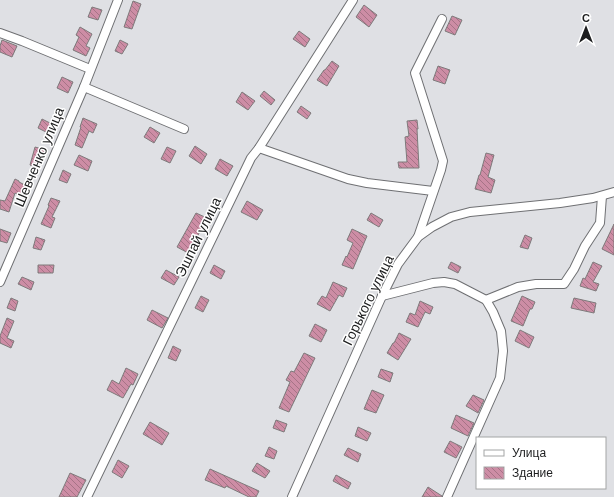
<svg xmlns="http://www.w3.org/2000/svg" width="614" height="497" viewBox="0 0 614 497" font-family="'DM Sans',sans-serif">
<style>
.building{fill:url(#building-back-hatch);stroke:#7e7a7b}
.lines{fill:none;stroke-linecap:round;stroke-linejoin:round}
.street-casing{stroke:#6f7073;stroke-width:10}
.street{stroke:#fff;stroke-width:8}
.labels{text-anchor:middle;stroke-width:3;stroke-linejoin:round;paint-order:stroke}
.street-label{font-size:14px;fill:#1c1d1e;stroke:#fff}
</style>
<defs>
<pattern id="building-back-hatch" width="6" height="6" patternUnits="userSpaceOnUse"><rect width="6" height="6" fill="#cd8da5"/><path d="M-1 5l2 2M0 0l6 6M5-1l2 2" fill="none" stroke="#a67386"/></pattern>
</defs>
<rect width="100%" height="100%" fill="#dfe0e4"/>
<g class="building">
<polygon points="133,1 141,4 132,29 124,27"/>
<polygon points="364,5 377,15 369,27 356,17"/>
<polygon points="92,7 102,10 98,20 88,17"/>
<polygon points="452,16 462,20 455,35 445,31"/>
<polygon points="80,27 92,34 86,46 90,48 86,56 73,50 79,37 76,35"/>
<polygon points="299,31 310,39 305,47 293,39"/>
<polygon points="2,40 17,46 12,57 0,52 0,46"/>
<polygon points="120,40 128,44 122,54 115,51"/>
<polygon points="332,61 339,66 327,86 317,80 324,70 325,70"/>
<polygon points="438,66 450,70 445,84 433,80"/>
<polygon points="62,77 73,82 68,93 57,88"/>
<polygon points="264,91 275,100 271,105 260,96"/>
<polygon points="242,92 255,101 248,110 236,102"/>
<polygon points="301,106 311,113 307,119 297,112"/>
<polygon points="83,118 97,124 93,133 89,131 82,148 75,145 81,127 80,127"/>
<polygon points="42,119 54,125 50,134 38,128"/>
<polygon points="417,120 418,129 417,129 419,168 399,168 398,162 407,162 405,137 409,136 407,121"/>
<polygon points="150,127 160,133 154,143 144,137"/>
<polygon points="195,146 207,154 201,164 189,156"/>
<polygon points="35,147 46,150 43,158 42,158 38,168 30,165"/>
<polygon points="167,147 176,151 170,163 161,159"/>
<polygon points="486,153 494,155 488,177 495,180 491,193 475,189 479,175 480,175"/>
<polygon points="79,155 92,161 88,171 74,165"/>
<polygon points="220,159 233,166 227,176 215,169"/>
<polygon points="63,170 71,174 67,183 59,180"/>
<polygon points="15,179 19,181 19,182 29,187 25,198 15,193 9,212 0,209 0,200 5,201"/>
<polygon points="51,198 60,201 52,217 55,218 51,228 41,224 49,206 48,205"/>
<polygon points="247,201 263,210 257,220 241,212"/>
<polygon points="196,213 207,218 196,239 197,239 190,254 177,247"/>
<polygon points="371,213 383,220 379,227 367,220"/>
<polygon points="614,224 614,255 602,249"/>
<polygon points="0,229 11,233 7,243 0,241"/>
<polygon points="352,229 367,236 353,269 342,265 346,256 347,257 353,243 347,240"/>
<polygon points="525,235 532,238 528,249 520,247"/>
<polygon points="36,237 45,240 41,250 33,248"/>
<polygon points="451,262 461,267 458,273 448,268"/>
<polygon points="593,262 602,266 593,282 599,284 596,291 580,286 583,278 585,279"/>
<polygon points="38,265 54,265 53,273 38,273"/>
<polygon points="214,265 225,271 221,279 210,273"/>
<polygon points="166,270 179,277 174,285 161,278"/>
<polygon points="22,277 34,282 31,290 18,284"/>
<polygon points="333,282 347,288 343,297 339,295 330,311 317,304 322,296 326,298"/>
<polygon points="201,296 209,300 203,312 195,308"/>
<polygon points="522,296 535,302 532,309 530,309 523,326 511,321"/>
<polygon points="11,298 18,301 15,311 7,308"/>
<polygon points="574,298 596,303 594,313 571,308"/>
<polygon points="420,301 433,307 430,314 425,312 418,327 406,322 410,313 415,315"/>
<polygon points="152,310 168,318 162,328 147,320"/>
<polygon points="7,318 14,321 7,338 14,341 11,348 0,343 0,336"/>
<polygon points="315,324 327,330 321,342 309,336"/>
<polygon points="520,330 534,337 529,348 515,341"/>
<polygon points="399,333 411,339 398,360 387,353 393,343 394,343"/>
<polygon points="173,346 181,350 176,361 168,358"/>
<polygon points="304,353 315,358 289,412 279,408 290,382 286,380 291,371 294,372"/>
<polygon points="126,368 138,374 133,385 131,384 123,398 107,390 112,380 119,384"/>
<polygon points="381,369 393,373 390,382 378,377"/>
<polygon points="372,390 384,395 376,413 364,409"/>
<polygon points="473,395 484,400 478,413 466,406"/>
<polygon points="456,415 474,423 468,436 451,428"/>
<polygon points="276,420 287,424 284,432 273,428"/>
<polygon points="150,422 169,433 162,445 143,434"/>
<polygon points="358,427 371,433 367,441 355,436"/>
<polygon points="450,441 462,447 456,458 444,452"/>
<polygon points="269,447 277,451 274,459 265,456"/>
<polygon points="348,448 361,454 358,462 344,455"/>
<polygon points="118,460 129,466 122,478 112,472"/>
<polygon points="257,463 270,471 265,478 252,471"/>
<polygon points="210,469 259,491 256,497 249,497 226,486 225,488 205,480"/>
<polygon points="70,473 86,480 77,497 59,497"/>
<polygon points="336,475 351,483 348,489 333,481"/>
<polygon points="428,487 442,496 442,497 422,497"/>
</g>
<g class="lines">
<g class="street-casing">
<g id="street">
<polyline points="0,33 22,41 90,69"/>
<polyline points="84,87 184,129"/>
<polyline points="259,148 348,179 367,183 433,191"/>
<polyline points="418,237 441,170 443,161 415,73 442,19"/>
<polyline points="0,282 84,87 118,0"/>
<polyline points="382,296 433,283 444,282 455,284 486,300 493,312 501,331 503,351 500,378 447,497"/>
<polyline points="486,300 518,287 536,284 564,284 574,269 585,246 600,223 602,196"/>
<polyline points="87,497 251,158 259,148 353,0"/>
<polyline points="292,497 382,296 398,264 418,237 432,227 451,217 470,212 560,203 593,198 614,192"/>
</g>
</g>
<use href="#street" class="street"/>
</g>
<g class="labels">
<g class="street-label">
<text transform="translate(39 157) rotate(-67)" y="5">Шевченко улица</text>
<text transform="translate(198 237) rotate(-64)" y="5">Эшпай улица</text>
<text transform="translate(368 300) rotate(-64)" y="5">Горького улица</text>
</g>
</g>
<rect x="476" y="437" width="130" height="52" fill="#ffffff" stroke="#a4a5a5"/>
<rect x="484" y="450" width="20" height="6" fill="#ffffff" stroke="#a4a5a5"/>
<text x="512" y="457" font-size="12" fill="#1c1d1e">Улица</text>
<rect x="484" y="467" width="20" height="12" fill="url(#building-back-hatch)" stroke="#a4a5a5"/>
<text x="512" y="477" font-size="12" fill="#1c1d1e">Здание</text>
<g transform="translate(586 28)" stroke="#ffffff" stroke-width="3" paint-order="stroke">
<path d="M0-3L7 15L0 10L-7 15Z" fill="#1c1d1e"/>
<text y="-6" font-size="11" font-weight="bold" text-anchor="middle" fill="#1c1d1e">С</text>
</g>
</svg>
